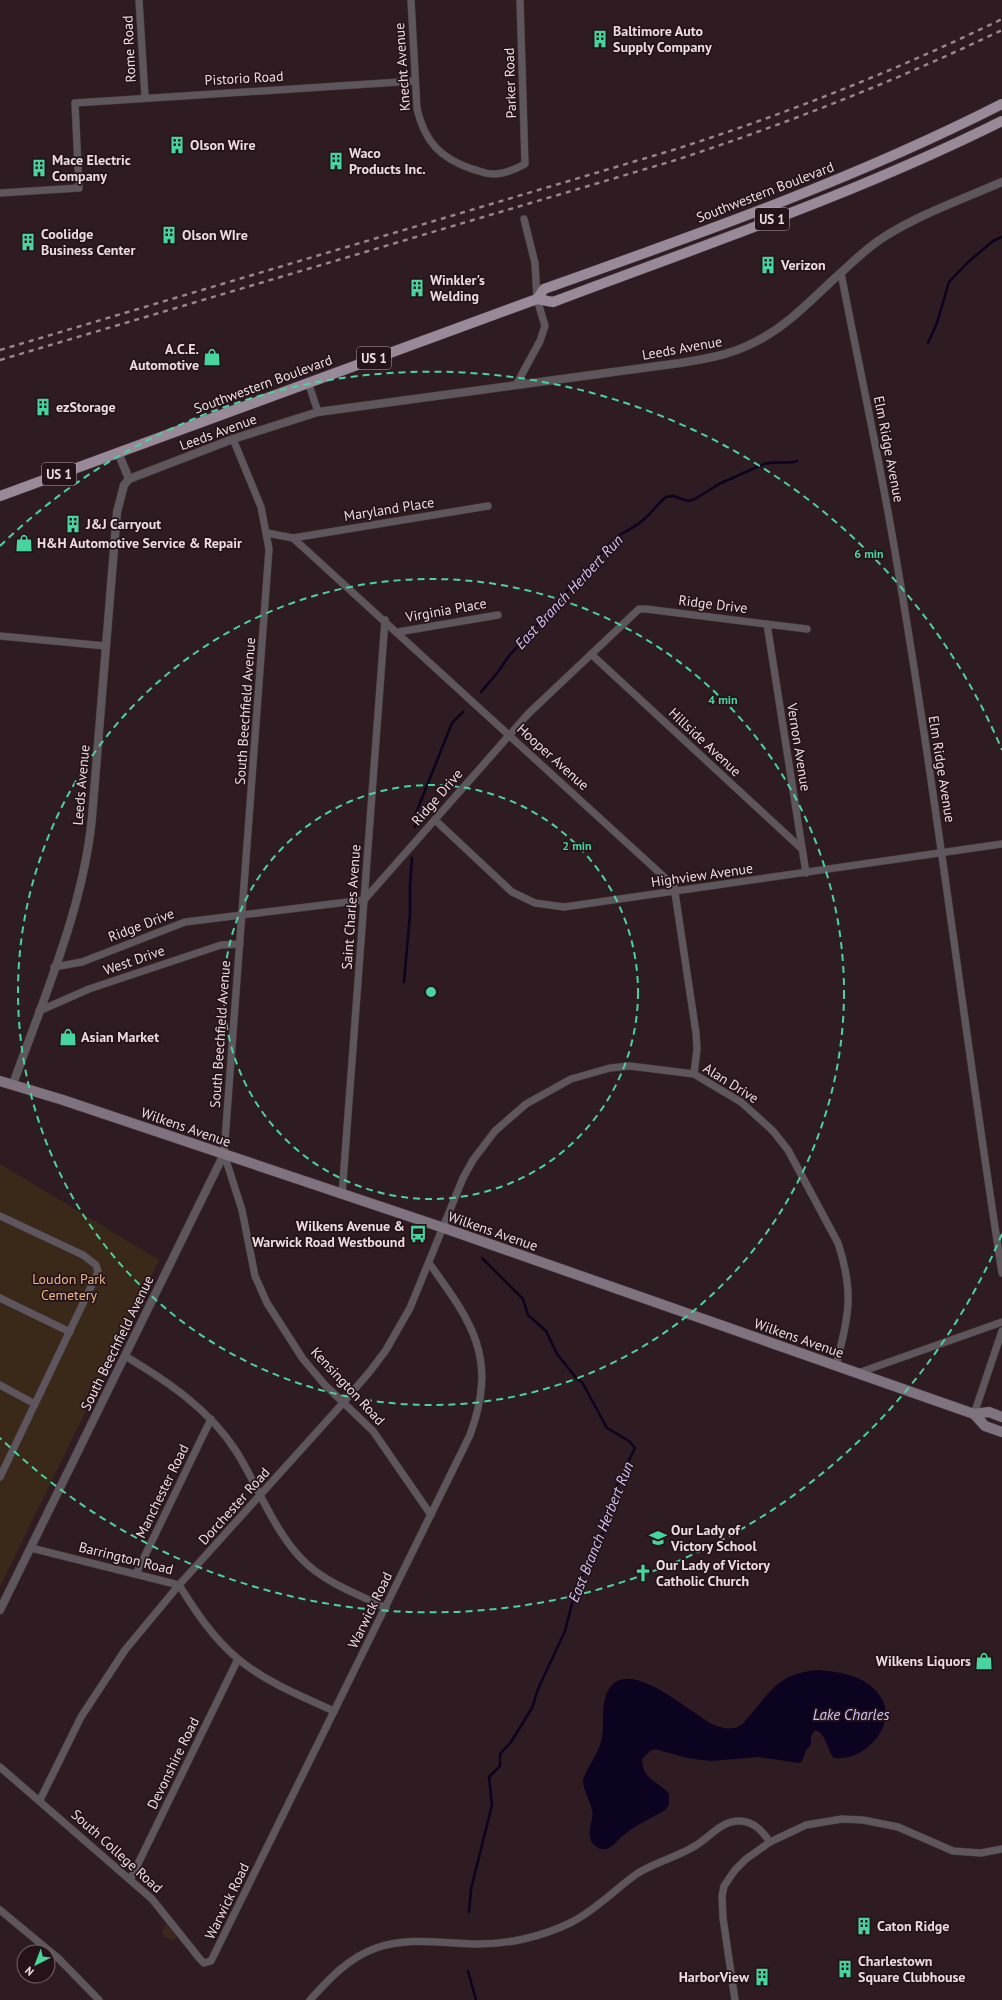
<svg xmlns="http://www.w3.org/2000/svg" width="1002" height="2000" viewBox="0 0 1002 2000" font-family="'PT Sans',sans-serif">
<style>
.green{fill:#3a2918}
.water{fill:#0c0320}
.lines{fill:none;stroke-linecap:round;stroke-linejoin:round}
.stream{stroke:#0c0320;stroke-width:2.5}
.minor-casing{stroke:#49373d;stroke-width:8}
.tertiary-casing{stroke:#49373d;stroke-width:9}
.secondary-casing{stroke:#49373d;stroke-width:11}
.primary-casing{stroke:#49373d;stroke-width:11}
.minor{stroke:#5d565d;stroke-width:7}
.tertiary{stroke:#5d565d;stroke-width:8}
.secondary{stroke:#7e737e;stroke-width:10}
.primary{stroke:#988a98;stroke-width:10}
.rail{stroke:#97878c;stroke-width:2.5;stroke-dasharray:5 5;stroke-linecap:butt}
.ring{fill:none;stroke:#47d49e;stroke-width:2;stroke-dasharray:7 5}
.labels{text-anchor:middle;stroke-width:3.5;stroke-linejoin:round;paint-order:stroke}
.shield{fill:#251319;stroke:#afa0a4;stroke-width:1}
.shield-label{font-size:13px;font-weight:bold;fill:#eadce0}
.poi-label{font-size:14px;font-weight:bold;fill:#eadce0;stroke:#251319;text-anchor:start}
.street-label{font-size:14px;fill:#eadce0;stroke:#251319}
.park-label{font-size:14px;fill:#eab581;stroke:#251319}
.water-label{font-size:15px;font-style:italic;fill:#cfc4f8;stroke:#251319}
.centre{fill:#47d49e;stroke:#251319;stroke-width:2}
.ring-label{font-size:12px;text-anchor:middle;font-weight:bold;fill:#47d49e;stroke:#251319;stroke-width:3.5;stroke-linejoin:round;paint-order:stroke}
</style>
<rect width="100%" height="100%" fill="#2f1c22"/>
<g class="green">
<polygon points="0,1164 159,1260 0,1587"/>
<polygon points="166,1923 177,1938 173,1940 164,1937 162,1932"/>
</g>
<path class="water" d="M 819,1670 C 839,1672 862,1675 876,1691 C 903,1719 868,1762 834,1758 C 826,1749 827,1734 815,1730 L 811,1736 L 811,1745 L 806,1750 L 802,1761 L 799,1763 L 759,1757 L 711,1761 L 687,1758 L 655,1749 L 650,1751 L 642,1759 C 642,1780 659,1781 669,1794 L 669,1805 L 665,1810 C 650,1819 633,1826 620,1838 C 616,1842 612,1848 605,1849 C 598,1850 591,1844 590,1837 C 588,1828 594,1819 592,1810 C 590,1799 583,1791 583,1780 C 587,1767 597,1756 601,1742 C 606,1725 599,1705 609,1689 C 630,1655 693,1716 714,1725 C 721,1728 728,1729 735,1728 C 742,1726 747,1719 751,1714 C 774,1687 781,1673 819,1670 Z"/>
<g class="lines">
<g class="stream">
<polyline points="928,343 937,323 949,282 967,263 993,241 1002,237"/>
<path d="M 481,692 L 498,672 L 508,657 L 613,540 C 622,532 633,529 642,521 C 651,514 657,504 666,497 L 673,496 L 688,501 L 695,499 L 719,484 L 764,464 C 775,460 786,465 797,461"/>
<polyline points="415,827 416,813 452,723 463,712"/>
<polyline points="404,982 410,914 410,885 412,858"/>
<polyline points="469,1912 471,1889 492,1805 489,1777 500,1766 500,1754 511,1742 532,1708 538,1689 565,1631 576,1588 606,1526 614,1491 635,1448 629,1441 607,1428 582,1382 577,1379 557,1354 546,1331 528,1315 523,1299 482,1258"/>
<polyline points="468,1971 476,2000"/>
</g>
<g class="minor-casing">
<g id="minor">
<polyline points="139,0 145,97"/>
<path d="M 411,0 L 417,109 C 425,142 440,158 472,169 C 480,171 488,175 496,174 C 507,173 516,169 525,164 L 520,0"/>
<polyline points="0,193 79,188 75,103 415,81"/>
<path d="M 841,273 C 857,356 875,439 890,523 C 934,772 963,1023 1002,1273"/>
<polyline points="308,382 318,412"/>
<polyline points="516,385 540,341 545,326 537,299 535,263 524,219"/>
<polyline points="233,439 261,507 269,549 224,1154 242,1210 255,1276 267,1303 303,1359 325,1385 373,1431 431,1515"/>
<polyline points="267,533 293,538 674,886 696,1033 697,1049 694,1074"/>
<polyline points="293,538 488,506"/>
<polyline points="767,624 806,873"/>
<polyline points="398,632 498,615"/>
<polyline points="0,636 106,646"/>
<polyline points="591,654 802,849"/>
<polyline points="435,820 512,892 535,903 564,907 1002,844"/>
<polyline points="54,967 82,962 185,922 364,900 528,714 639,609 646,609 807,629"/>
<polyline points="39,1011 89,989 221,945 240,944"/>
<polyline points="342,1195 385,620"/>
<polyline points="0,1216 83,1255 96,1265 98,1272 0,1477"/>
<polyline points="0,1298 70,1332"/>
<path d="M 125,1356 C 167,1381 209,1409 236,1451 C 260,1489 275,1536 309,1566 C 331,1585 360,1595 386,1608"/>
<polyline points="858,1373 1002,1322"/>
<polyline points="0,1385 35,1404"/>
<polyline points="974,1414 1002,1331"/>
<path d="M 31,1548 L 179,1585 C 196,1612 213,1638 238,1659 C 266,1682 301,1696 334,1711"/>
<polyline points="136,1574 211,1419"/>
<path d="M 0,1767 L 152,1899 L 200,1959 L 204,1963 L 211,1961 L 470,1435 C 498,1358 473,1324 429,1263"/>
<path d="M 40,1800 L 81,1717 L 125,1650 L 179,1585 L 343,1403 L 371,1370 L 386,1350 L 410,1308 L 463,1178 L 473,1160 L 495,1131 L 526,1104 L 571,1079 L 610,1068 L 630,1066 L 694,1074 L 741,1102 L 773,1131 L 788,1150 L 838,1243 C 855,1295 848,1316 836,1366"/>
<polyline points="131,1878 238,1659"/>
<polyline points="0,1910 58,1958 99,2000"/>
<path d="M 310,2000 C 329,1979 348,1958 376,1948 C 407,1937 441,1943 472,1944 C 506,1945 542,1937 572,1922 C 597,1909 615,1889 638,1873 C 656,1862 677,1857 695,1846 C 710,1837 721,1821 739,1821 C 754,1821 762,1831 770,1842"/>
<polyline points="735,2000 723,1918 722,1896 724,1886 735,1870 746,1859 770,1842 806,1825 842,1819 863,1820 898,1827 953,1851 981,1853 1002,1849"/>
</g>
</g>
<g class="tertiary-casing">
<g id="tertiary">
<polyline points="118,452 129,479"/>
<path d="M 13,1084 C 43,1000 84,906 92,817 L 117,512 L 124,485 L 129,479 L 233,439 L 318,412 L 680,363 C 705,359 730,355 753,343 C 785,328 810,301 835,278 C 851,264 866,248 884,237 C 920,214 963,199 1002,182"/>
<polyline points="0,1610 224,1154"/>
</g>
</g>
<g class="secondary-casing">
<g id="secondary">
<polyline points="0,1081 63,1100 444,1228 974,1414 989,1412 1002,1417"/>
<polyline points="974,1414 985,1426 1002,1432"/>
</g>
</g>
<g class="primary-casing">
<g id="primary">
<path d="M 537,299 L 544,289 C 699,234 855,179 1002,104"/>
<path d="M 0,496 L 537,299 L 553,302 C 704,245 858,193 1002,121"/>
</g>
</g>
<use href="#minor" class="minor"/>
<use href="#tertiary" class="tertiary"/>
<use href="#secondary" class="secondary"/>
<use href="#primary" class="primary"/>
<g class="rail">
<path d="M 0,350 L 673,150 C 786,114 895,71 1002,19"/>
<path d="M 0,360 L 676,160 C 788,123 896,81 1002,30"/>
</g>
</g>
<g class="ring">
<circle cx="431" cy="992" r="207"/>
<circle cx="431" cy="992" r="413"/>
<path d="M1002 1234A620 620 0 0 1 0 1438M0 546A620 620 0 0 1 1002 750"/>
</g>
<defs>
<g id="building-bare" transform="scale(1.38)"><path d="M-4-6H4V6H1V3H-1V6H-4ZM-2.5-4.3h1.7v1.8h-1.7ZM.8-4.3h1.7v1.8H.8ZM-2.5-1h1.7V.8h-1.7ZM.8-1h1.7V.8H.8Z" fill="#47d49e" stroke="#251319" stroke-width="2.5" paint-order="stroke"/></g>
<g id="shop-bare" transform="scale(1.38)"><path d="M-5-2.5h2.3a2.7 3.5 0 0 1 5.4 0H5L5.5 6h-11ZM-1.5-2.5h3a1.5 2.3 0 0 0-3 0Z" fill="#47d49e" stroke="#251319" stroke-width="2.5" paint-order="stroke"/></g>
<g id="bus-bare" transform="scale(1.38)"><path d="M-5-6H5V4H4V6H2V4H-2V6H-4V4H-5ZM-3.5-4V0h7V-4ZM-3.5 1.2v1.5H-2V1.2ZM2 1.2v1.5H3.5V1.2Z" fill="#47d49e" stroke="#251319" stroke-width="2.5" paint-order="stroke"/></g>
<g id="school-bare" transform="scale(1.38)"><path d="M0-5L7-2L0 1L-7-2ZM-4 1L0 2.5L4 1V4Q0 6-4 4Z" fill="#47d49e" stroke="#251319" stroke-width="2.5" paint-order="stroke"/></g>
<g id="church-bare" transform="scale(1.38)"><path d="M-1.2-6h2.4v3.5h3.3v2.4h-3.3V6h-2.4V-.1h-3.3v-2.4h3.3Z" fill="#47d49e" stroke="#251319" stroke-width="2.5" paint-order="stroke"/></g>
</defs>
<g fill-rule="evenodd">
<use href="#building-bare" x="600" y="39"/>
<use href="#building-bare" x="177" y="145"/>
<use href="#building-bare" x="336" y="161"/>
<use href="#building-bare" x="39" y="168"/>
<use href="#building-bare" x="169" y="235"/>
<use href="#building-bare" x="28" y="242"/>
<use href="#building-bare" x="768" y="265"/>
<use href="#building-bare" x="417" y="288"/>
<use href="#shop-bare" x="212" y="357"/>
<use href="#building-bare" x="43" y="407"/>
<use href="#building-bare" x="73" y="524"/>
<use href="#shop-bare" x="24" y="543"/>
<use href="#shop-bare" x="68" y="1037"/>
<use href="#bus-bare" x="418" y="1234"/>
<use href="#school-bare" x="658" y="1538"/>
<use href="#church-bare" x="643" y="1573"/>
<use href="#shop-bare" x="984" y="1661"/>
<use href="#building-bare" x="864" y="1926"/>
<use href="#building-bare" x="845" y="1969"/>
<use href="#building-bare" x="762" y="1977"/>
</g>
<g class="labels">
<g class="shield">
<rect x="755" y="208" width="34" height="22" rx="3"/>
<rect x="357" y="347" width="34" height="22" rx="3"/>
<rect x="42" y="463" width="34" height="22" rx="3"/>
</g>
<g class="shield-label">
<text x="772" y="224">US 1</text>
<text x="374" y="363">US 1</text>
<text x="59" y="479">US 1</text>
</g>
<g class="poi-label">
<text x="613" y="36">Baltimore Auto<tspan x="613" dy="16">Supply Company</tspan></text>
<text x="190" y="150">Olson Wire</text>
<text x="349" y="158">Waco<tspan x="349" dy="16">Products Inc.</tspan></text>
<text x="52" y="165">Mace Electric<tspan x="52" dy="16">Company</tspan></text>
<text x="41" y="239">Coolidge<tspan x="41" dy="16">Business Center</tspan></text>
<text x="182" y="240">Olson WIre</text>
<text x="781" y="270">Verizon</text>
<text x="430" y="285">Winkler's<tspan x="430" dy="16">Welding</tspan></text>
<text x="199" y="354" text-anchor="end">A.C.E.<tspan x="199" dy="16">Automotive</tspan></text>
<text x="56" y="412">ezStorage</text>
<text x="86" y="529">J&amp;J Carryout</text>
<text x="37" y="548">H&amp;H Automotive Service &amp; Repair</text>
<text x="81" y="1042">Asian Market</text>
<text x="405" y="1231" text-anchor="end">Wilkens Avenue &amp;<tspan x="405" dy="16">Warwick Road Westbound</tspan></text>
<text x="671" y="1535">Our Lady of<tspan x="671" dy="16">Victory School</tspan></text>
<text x="656" y="1570">Our Lady of Victory<tspan x="656" dy="16">Catholic Church</tspan></text>
<text x="971" y="1666" text-anchor="end">Wilkens Liquors</text>
<text x="877" y="1931">Caton Ridge</text>
<text x="858" y="1966">Charlestown<tspan x="858" dy="16">Square Clubhouse</tspan></text>
<text x="749" y="1982" text-anchor="end">HarborView</text>
</g>
<g class="street-label">
<text transform="translate(129 49) rotate(-93)" y="5">Rome Road</text>
<text transform="translate(402 67) rotate(-94)" y="5">Knecht Avenue</text>
<text transform="translate(244 78) rotate(-3)" y="5">Pistorio Road</text>
<text transform="translate(510 83) rotate(-92)" y="5">Parker Road</text>
<text transform="translate(765 192) rotate(-21)" y="5">Southwestern Boulevard</text>
<text transform="translate(682 348) rotate(-10)" y="5">Leeds Avenue</text>
<text transform="translate(263 384) rotate(-20)" y="5">Southwestern Boulevard</text>
<text transform="translate(218 432) rotate(-20)" y="5">Leeds Avenue</text>
<text transform="translate(889 449) rotate(79)" y="5">Elm Ridge Avenue</text>
<text transform="translate(389 509) rotate(-9)" y="5">Maryland Place</text>
<text transform="translate(713 604) rotate(7)" y="5">Ridge Drive</text>
<text transform="translate(446 610) rotate(-10)" y="5">Virginia Place</text>
<text transform="translate(245 711) rotate(-86)" y="5">South Beechfield Avenue</text>
<text transform="translate(705 742) rotate(43)" y="5">Hillside Avenue</text>
<text transform="translate(799 747) rotate(81)" y="5">Vernon Avenue</text>
<text transform="translate(553 757) rotate(42)" y="5">Hooper Avenue</text>
<text transform="translate(942 769) rotate(81)" y="5">Elm Ridge Avenue</text>
<text transform="translate(81 785) rotate(-85)" y="5">Leeds Avenue</text>
<text transform="translate(437 797) rotate(-49)" y="5">Ridge Drive</text>
<text transform="translate(702 875) rotate(-8)" y="5">Highview Avenue</text>
<text transform="translate(351 907) rotate(-86)" y="5">Saint Charles Avenue</text>
<text transform="translate(141 925) rotate(-21)" y="5">Ridge Drive</text>
<text transform="translate(134 960) rotate(-19)" y="5">West Drive</text>
<text transform="translate(220 1034) rotate(-86)" y="5">South Beechfield Avenue</text>
<text transform="translate(731 1083) rotate(32)" y="5">Alan Drive</text>
<text transform="translate(186 1127) rotate(19)" y="5">Wilkens Avenue</text>
<text transform="translate(493 1231) rotate(19)" y="5">Wilkens Avenue</text>
<text transform="translate(799 1338) rotate(19)" y="5">Wilkens Avenue</text>
<text transform="translate(117 1343) rotate(-64)" y="5">South Beechfield Avenue</text>
<text transform="translate(348 1386) rotate(47)" y="5">Kensington Road</text>
<text transform="translate(162 1491) rotate(-64)" y="5">Manchester Road</text>
<text transform="translate(234 1506) rotate(-48)" y="5">Dorchester Road</text>
<text transform="translate(126 1558) rotate(14)" y="5">Barrington Road</text>
<text transform="translate(370 1610) rotate(-64)" y="5">Warwick Road</text>
<text transform="translate(173 1763) rotate(-64)" y="5">Devonshire Road</text>
<text transform="translate(117 1851) rotate(42)" y="5">South College Road</text>
<text transform="translate(227 1901) rotate(-64)" y="5">Warwick Road</text>
</g>
<g class="park-label">
<text x="69" y="1284">Loudon Park<tspan x="69" dy="16">Cemetery</tspan></text>
</g>
<g class="water-label">
<text transform="translate(569 592) rotate(-47)" y="5">East Branch Herbert Run</text>
<text transform="translate(601 1532) rotate(-68)" y="5">East Branch Herbert Run</text>
<text x="851" y="1720">Lake Charles</text>
</g>
</g>
<circle cx="431" cy="992" r="6" class="centre"/>
<g class="ring-label">
<text x="869" y="558">6 min</text>
<text x="723" y="704">4 min</text>
<text x="577" y="850">2 min</text>
</g>
<g transform="translate(36 1964) rotate(222)"><circle r="19" fill="#251319" stroke="#746369"/>
<path d="M0-3L7 15L0 10L-7 15Z" fill="#47d49e"/>
<text y="-6" font-size="11" font-weight="bold" text-anchor="middle" fill="#eadce0">N</text>
</g>
</svg>
